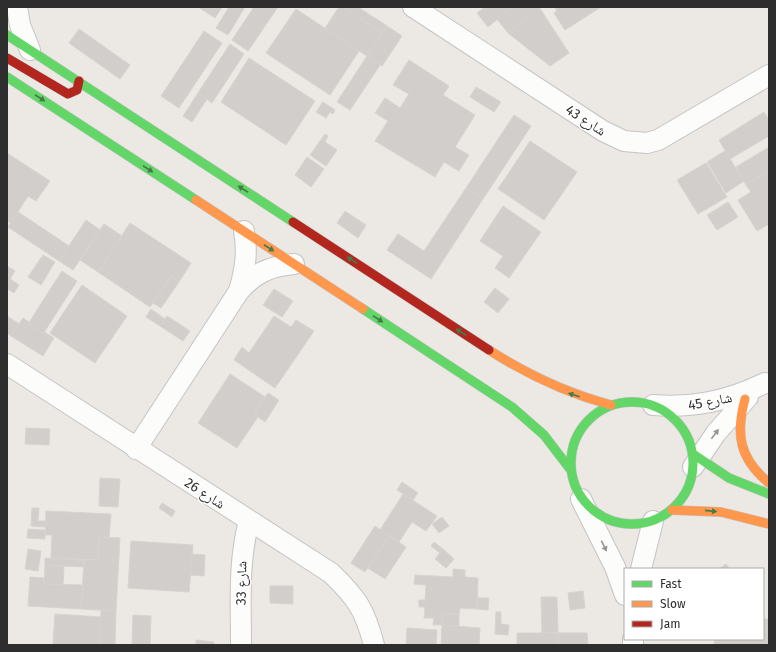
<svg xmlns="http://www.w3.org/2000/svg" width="776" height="652" viewBox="0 0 776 652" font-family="'Fira Sans','Noto Naskh Arabic',sans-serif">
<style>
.building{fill:#d1cecb;stroke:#d7d4d0}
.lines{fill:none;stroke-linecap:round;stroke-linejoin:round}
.street-casing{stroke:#c5c4c5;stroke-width:22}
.fast-casing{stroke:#c5c4c5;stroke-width:10}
.slow-casing{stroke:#c5c4c5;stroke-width:10}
.jam-casing{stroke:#c5c4c5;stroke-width:10}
.street{stroke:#fcfcfb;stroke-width:20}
.fast{stroke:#63d668;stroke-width:9}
.slow{stroke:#ff974d;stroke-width:9}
.jam{stroke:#b3261e;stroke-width:9}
.oneway{fill:#467a48}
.oneway2{fill:#959594}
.labels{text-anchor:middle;stroke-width:3;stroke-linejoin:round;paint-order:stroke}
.street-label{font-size:14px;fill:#2e2e2e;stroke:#fff}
</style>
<rect width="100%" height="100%" fill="#ece8e4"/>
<g class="building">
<polygon points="198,7 222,7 215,18"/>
<polygon points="229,7 245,7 228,35 216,28"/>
<polygon points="254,7 278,7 248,51 232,40"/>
<polygon points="339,7 343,7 382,33 367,56 325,28"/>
<polygon points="343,7 358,7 387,26 382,33"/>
<polygon points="485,7 512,7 488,27 477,13"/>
<polygon points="512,7 517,7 526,18 508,33 497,19"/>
<polygon points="517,7 539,7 569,53 550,66 508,33 526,18"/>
<polygon points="555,7 601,7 565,30 554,13 557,11"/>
<polygon points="296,9 359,51 330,95 266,53"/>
<polygon points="387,26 402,36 382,66 367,56"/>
<polygon points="79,29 130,65 120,79 69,43"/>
<polygon points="204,31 222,43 179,108 161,96"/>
<polygon points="230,44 244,54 212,103 198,93"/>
<polygon points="367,56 380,65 350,110 337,102"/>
<polygon points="249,58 315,101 286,145 221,102"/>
<polygon points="409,60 449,86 443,95 475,115 455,147 469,155 459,171 444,162 435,177 375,141 388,121 375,113 385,98 400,108 409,94 393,85"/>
<polygon points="476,87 501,102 494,112 470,97"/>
<polygon points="198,93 207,99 192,122 183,116"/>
<polygon points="323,102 335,110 333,114 330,112 326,118 316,112"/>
<polygon points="764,112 769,120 769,136 730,159 719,140"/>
<polygon points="514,115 531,126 483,199 466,188"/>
<polygon points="325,134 328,136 325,142 337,150 326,166 310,155"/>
<polygon points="530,141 577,172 544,220 498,189"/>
<polygon points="769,147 769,171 746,185 736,167"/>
<polygon points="725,151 744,181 726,193 707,162"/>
<polygon points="7,153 50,181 36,201 28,196 11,223 7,221"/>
<polygon points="307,157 324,169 311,187 295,175"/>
<polygon points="706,163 727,197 698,214 677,180"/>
<polygon points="769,171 769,224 757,231 738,200 751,192 746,185"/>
<polygon points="466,188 483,199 431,279 387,250 398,234 424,251"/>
<polygon points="728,202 738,217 717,230 707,215"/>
<polygon points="503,206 541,232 509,278 495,268 503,256 480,241"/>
<polygon points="345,211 366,225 358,238 337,223"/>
<polygon points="18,212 69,246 59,261 8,227"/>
<polygon points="86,220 100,230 73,270 59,261"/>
<polygon points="130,223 191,263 179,282 171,276 150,307 98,272"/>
<polygon points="104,224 122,236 98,272 80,260"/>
<polygon points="43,255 55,262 41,285 28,277"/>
<polygon points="7,266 15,271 7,284"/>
<polygon points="62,271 77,281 43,334 28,324"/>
<polygon points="171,276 179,282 161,308 153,303"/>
<polygon points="10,279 19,285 14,293 7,289 7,284"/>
<polygon points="82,285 127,316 95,363 50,333"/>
<polygon points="495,288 509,299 498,313 484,302"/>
<polygon points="274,289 293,301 282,317 263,305"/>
<polygon points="151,309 165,319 160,326 146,317"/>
<polygon points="7,316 19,324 11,336 7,333"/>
<polygon points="167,316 190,331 183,341 160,326"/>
<polygon points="274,316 291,327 296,320 314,331 275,388 234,360 242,347 249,353"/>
<polygon points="23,318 29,322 28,324 43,334 44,332 54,338 43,356 11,336"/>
<polygon points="230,374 265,397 254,414 258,417 237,448 198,423"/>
<polygon points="268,393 279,400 265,422 254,414"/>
<polygon points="26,428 50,429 49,445 25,444"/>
<polygon points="100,478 120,479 118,507 99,506"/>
<polygon points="402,482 418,493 413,500 397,490"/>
<polygon points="403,494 437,516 426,531 412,522 399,542 380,530"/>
<polygon points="162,503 175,511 172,517 159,508"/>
<polygon points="32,508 39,508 38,521 46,521 45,527 31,526"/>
<polygon points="46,511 111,514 109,538 99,537 98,560 51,558 52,535 45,535"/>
<polygon points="442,517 449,526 439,533 432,524"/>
<polygon points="375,526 389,536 365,572 351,563"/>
<polygon points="28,529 45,530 45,539 27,538"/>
<polygon points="389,536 406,547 385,579 368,568"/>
<polygon points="99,537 120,538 116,611 81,609 84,560 98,560"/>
<polygon points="131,541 193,545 189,592 128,588"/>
<polygon points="434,542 443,549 440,553 431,546"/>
<polygon points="28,549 41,551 38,571 25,569"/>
<polygon points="443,549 454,559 446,568 435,559"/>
<polygon points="192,554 205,555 204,576 190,575"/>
<polygon points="45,558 84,560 84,567 45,565"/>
<polygon points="726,564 730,569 719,569"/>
<polygon points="45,565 64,566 63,585 44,584"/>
<polygon points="453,569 465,570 465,577 478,578 477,609 460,608 459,614 443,614 442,625 433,625 434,618 424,618 425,607 419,607 419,600 425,600 426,585 414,584 415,575 453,577"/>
<polygon points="30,577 44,578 44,584 83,585 81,609 28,606"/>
<polygon points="270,586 293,586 293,604 270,603"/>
<polygon points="583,591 585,608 570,610 568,593"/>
<polygon points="541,597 557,597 558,633 542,633"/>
<polygon points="477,598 489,598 488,610 477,609"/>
<polygon points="101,610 116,611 115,645 100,645"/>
<polygon points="496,612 501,612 501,624 509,625 508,635 495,634"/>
<polygon points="55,614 101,617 100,645 53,645"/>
<polygon points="443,614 459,614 459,626 442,625"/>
<polygon points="133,615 151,616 150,645 132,645"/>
<polygon points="763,619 769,619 769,645 742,645 743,639 763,639"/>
<polygon points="442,625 480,628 479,645 441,645"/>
<polygon points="407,628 437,630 436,645 406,645"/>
<rect x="517" y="633" width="41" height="12"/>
<polygon points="558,633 587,633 588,645 558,645"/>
<polygon points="715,639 743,639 742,645 714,644"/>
<polygon points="196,640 214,642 214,645 196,645"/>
</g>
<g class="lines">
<g class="street-casing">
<g id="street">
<polyline points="17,7 20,25 30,50"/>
<polyline points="413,7 603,131 624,141 647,143 658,140 769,75"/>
<path d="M 239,291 C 245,270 248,252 244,231"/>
<path d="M 7,364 L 331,573 C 357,598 365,610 374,645"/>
<path d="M 653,405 C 694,408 728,401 765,383"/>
<path d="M 136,449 L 239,291 C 255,273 270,266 294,264"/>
<polyline points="693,467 716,433 748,397"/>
<polyline points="581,499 615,567 625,595"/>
<polyline points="641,569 653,521"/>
<polyline points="633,639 633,645"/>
<path d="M 241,645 C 241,603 238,562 249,521"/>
</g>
</g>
<g class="fast-casing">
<g id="fast">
<polyline points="7,35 293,222"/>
<polyline points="7,77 196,200"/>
<polyline points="363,309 512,407 544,435 570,469"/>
<circle cx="632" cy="463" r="61"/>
<polyline points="693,454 729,478 769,494"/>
</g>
</g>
<g class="slow-casing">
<g id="slow">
<polyline points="196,200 363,309"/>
<path d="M 489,350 C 528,375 566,393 611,405"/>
<path d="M 745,399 C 735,435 740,459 769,483"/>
<polyline points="672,510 721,512 769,524"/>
</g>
</g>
<g class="jam-casing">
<g id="jam">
<polyline points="7,58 68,94 77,90 79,81"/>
<polyline points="293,222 489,350"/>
</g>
</g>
<use href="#street" class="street"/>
<use href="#fast" class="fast"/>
<use href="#slow" class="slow"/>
<use href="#jam" class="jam"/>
</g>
<defs><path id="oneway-solid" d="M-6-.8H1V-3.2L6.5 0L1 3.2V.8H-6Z"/></defs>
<g class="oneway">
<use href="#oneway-solid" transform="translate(40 98) rotate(33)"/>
<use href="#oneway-solid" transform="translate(148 169) rotate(33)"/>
<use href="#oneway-solid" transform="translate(243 189) rotate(-147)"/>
<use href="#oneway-solid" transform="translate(269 248) rotate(33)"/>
<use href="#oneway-solid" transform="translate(352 260) rotate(-147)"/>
<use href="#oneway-solid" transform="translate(378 319) rotate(33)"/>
<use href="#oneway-solid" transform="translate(461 332) rotate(-147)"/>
<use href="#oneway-solid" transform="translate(574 395) rotate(-162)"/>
<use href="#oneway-solid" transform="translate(711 511) rotate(6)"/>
</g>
<g class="oneway2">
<use href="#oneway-solid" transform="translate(715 434) rotate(-53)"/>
<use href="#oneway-solid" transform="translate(604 546) rotate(64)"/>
</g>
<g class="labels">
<g class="street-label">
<text transform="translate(586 120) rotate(33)" y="5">شارع 43</text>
<text transform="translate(710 401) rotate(-11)" y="5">شارع 45</text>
<text transform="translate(205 493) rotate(33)" y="5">شارع 26</text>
<text transform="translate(241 583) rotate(-89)" y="5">شارع 33</text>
</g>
</g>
<rect width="776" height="652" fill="none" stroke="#2e2e2e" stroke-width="16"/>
<rect x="624" y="568" width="140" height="72" fill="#ffffff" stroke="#ababab"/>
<rect x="632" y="581" width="20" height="6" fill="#63d668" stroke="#ababab"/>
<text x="660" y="588" font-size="12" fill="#2e2e2e">Fast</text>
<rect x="632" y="601" width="20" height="6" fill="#ff974d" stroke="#ababab"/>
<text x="660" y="608" font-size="12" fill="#2e2e2e">Slow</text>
<rect x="632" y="621" width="20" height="6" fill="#b3261e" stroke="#ababab"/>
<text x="660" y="628" font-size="12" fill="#2e2e2e">Jam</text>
</svg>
